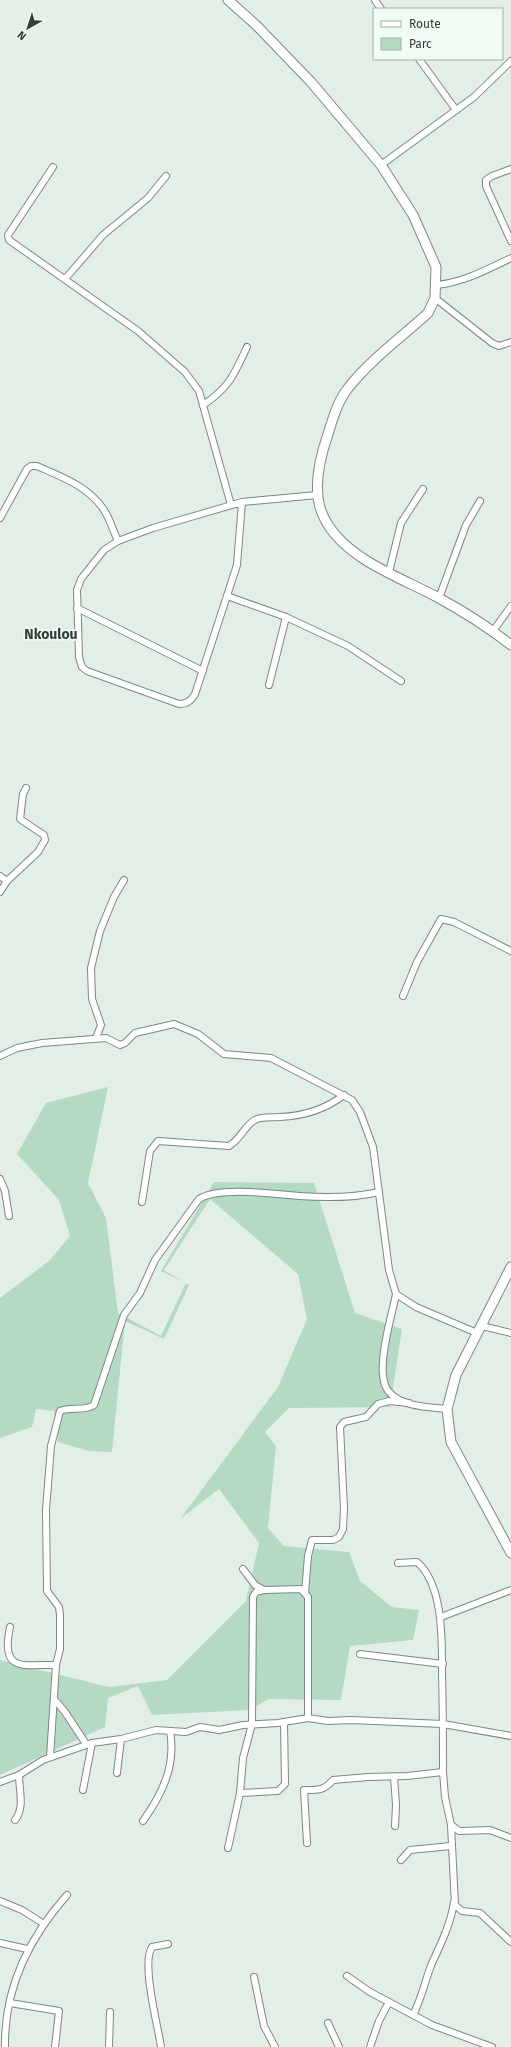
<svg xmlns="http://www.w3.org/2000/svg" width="511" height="2047" viewBox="0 0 511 2047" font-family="'Fira Sans',sans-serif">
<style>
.green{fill:#b4dac4}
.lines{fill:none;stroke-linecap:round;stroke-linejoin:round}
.street-casing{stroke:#7d8882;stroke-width:8}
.secondary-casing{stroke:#7d8882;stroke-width:11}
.street{stroke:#fff;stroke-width:6}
.secondary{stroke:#fff;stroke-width:9}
.labels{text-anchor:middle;stroke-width:3.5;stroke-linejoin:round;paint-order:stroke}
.quarter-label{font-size:14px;font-weight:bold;fill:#363b38;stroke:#effcf4}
</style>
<rect width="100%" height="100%" fill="#e2efe7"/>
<polygon class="green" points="108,1087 88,1183 106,1218 118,1313 161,1336 186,1283 161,1271 214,1182 314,1183 355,1313 402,1329 390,1407 289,1408 265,1432 276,1446 268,1528 284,1546 349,1552 360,1581 392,1607 419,1610 413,1640 350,1646 341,1700 269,1699 249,1710 152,1715 138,1686 108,1698 105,1727 0,1775 0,1660 109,1687 167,1680 246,1601 259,1543 219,1489 180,1519 278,1387 307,1319 298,1274 210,1199 164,1270 189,1285 164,1339 125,1321 112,1452 89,1451 58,1442 54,1411 36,1409 32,1427 0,1438 0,1298 49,1261 70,1236 59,1200 17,1154 46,1103"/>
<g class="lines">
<g class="street-casing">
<g id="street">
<polyline points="375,0 381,9"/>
<polyline points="419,59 456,110"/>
<polyline points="381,165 474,97 511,61"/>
<polyline points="53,167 8,235 9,240 138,331 185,372 199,391 231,505"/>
<polyline points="511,169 492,176 486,180 486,186 511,241"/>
<polyline points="65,279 103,235 148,198 166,176"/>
<path d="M 437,285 C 464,282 486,270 511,258"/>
<polyline points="435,298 492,343 499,346 511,342"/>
<path d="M 203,405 C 229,388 234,375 247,347"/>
<path d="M 242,502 L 237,565 L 195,694 C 191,701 187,704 179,704 L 87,671 L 82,667 L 79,657 L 77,590 L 81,579 L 104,550 L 118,541 L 153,528 L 242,502 L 317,495"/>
<path d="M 0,518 L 27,469 L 31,466 L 37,466 C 62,477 88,486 104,510 C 110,519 113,531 118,541"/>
<polyline points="389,572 401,523 423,489"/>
<polyline points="227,596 286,617 348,646 401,681"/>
<polyline points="439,598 466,525 480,501"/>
<polyline points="77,608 203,671"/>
<polyline points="493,631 511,606"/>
<polyline points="269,685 286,617"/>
<polyline points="0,876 7,881"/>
<polyline points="0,892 7,881 38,852 45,840 44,835 20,819 23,794 26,788"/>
<polyline points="403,996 417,962 441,919 454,922 511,951"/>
<polyline points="96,1038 101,1025 92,999 91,968 100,931 114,897 124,880"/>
<polyline points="0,1056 17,1048 42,1043 106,1038 120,1045 125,1043 135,1033 174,1024 198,1034 224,1054 271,1058 352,1100 360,1112 373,1147 389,1270 396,1294 416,1307 477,1333"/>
<polyline points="0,1179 5,1191 9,1216"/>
<path d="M 142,1202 L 150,1151 L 158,1141 L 229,1146 C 241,1139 245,1125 255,1120 C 262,1116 272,1118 280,1117 C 303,1116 326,1109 344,1095"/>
<path d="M 396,1294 C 392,1316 373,1374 389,1392 C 402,1407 429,1407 447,1409"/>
<polyline points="482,1326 511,1333"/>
<path d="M 398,1563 L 417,1562 C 444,1585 442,1643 442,1675 C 443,1707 443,1740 443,1772"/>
<polyline points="243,1569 255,1585 264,1590 301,1589 308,1597 308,1718"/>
<polyline points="305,1593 308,1556 312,1540 333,1540 339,1537 343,1529 344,1508 340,1427 344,1422 366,1417 378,1404 389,1401 409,1403"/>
<polyline points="441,1617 511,1590"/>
<path d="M 10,1627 C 0,1674 24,1664 56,1665"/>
<polyline points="360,1654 443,1664"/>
<polyline points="54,1699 65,1712 86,1744"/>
<path d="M 50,1757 L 56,1665 L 60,1649 L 60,1615 L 59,1607 L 47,1591 L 46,1510 L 51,1446 L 60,1411 C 71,1406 83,1412 94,1405 L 124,1315 L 140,1293 L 155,1260 L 199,1199 C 219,1186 274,1194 299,1196 C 326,1198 353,1198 379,1192"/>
<polyline points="117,1773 121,1739"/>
<polyline points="394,1777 396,1805 395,1826"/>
<polyline points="0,1782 19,1775"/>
<polyline points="83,1790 92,1743"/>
<polyline points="240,1793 278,1791 285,1784 284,1722"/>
<path d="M 15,1820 C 25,1808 19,1790 19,1775 L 43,1760 L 92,1743 L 121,1739 L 156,1730 L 186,1732 L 200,1727 L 219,1730 L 243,1725 L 278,1723 L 308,1718 L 328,1721 L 351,1720 L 443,1724 L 511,1736"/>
<path d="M 143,1821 C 163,1793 176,1765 170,1731"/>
<polyline points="451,1825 459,1831 490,1830 511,1838"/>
<path d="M 307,1843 L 304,1790 C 317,1790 324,1791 333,1780 L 368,1777 L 407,1776 L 443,1772 L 445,1797 L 451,1825 L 455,1905 L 462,1911 L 480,1913 L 511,1942"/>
<polyline points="228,1848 240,1793 243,1758 252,1724 253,1597 256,1592 264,1590"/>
<polyline points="401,1860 410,1850 451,1846"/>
<polyline points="0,1901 22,1910 44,1924"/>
<polyline points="0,1943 27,1949"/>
<polyline points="347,1976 370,1992 432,2025 492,2047"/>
<polyline points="254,1977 264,2026 275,2047"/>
<polyline points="10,2003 59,2011 55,2047"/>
<path d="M 413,2015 C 422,1998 425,1980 432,1963 C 441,1944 451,1923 454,1902"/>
<polyline points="328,2023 339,2047"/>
<path d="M 5,2047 C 4,1988 28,1939 67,1895"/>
<polyline points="109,2047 110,2012"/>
<path d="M 161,2047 C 158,2026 141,1963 152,1947 L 168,1944"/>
<polyline points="370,2047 379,2021 389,2002"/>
</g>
</g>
<g class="secondary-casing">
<g id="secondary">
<path d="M 228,0 L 257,26 L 311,82 L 381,165 L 413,215 L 436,267 L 435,298 L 428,313 C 403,336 370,360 349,387 C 338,400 333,418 328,434 C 308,492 313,527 367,561 C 390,575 414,585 437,597 C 463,611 488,627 511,645"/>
<polyline points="511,1267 456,1375 447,1409 451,1442 511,1553"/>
</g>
</g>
<use href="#street" class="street"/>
<use href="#secondary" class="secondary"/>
</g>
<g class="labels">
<g class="quarter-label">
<text x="51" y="639">Nkoulou</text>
</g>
</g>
<rect x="373" y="8" width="130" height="52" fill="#effcf4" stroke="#a5afa9"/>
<rect x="381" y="21" width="20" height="6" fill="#ffffff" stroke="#a5afa9"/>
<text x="409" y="28" font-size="12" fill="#363b38">Route</text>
<rect x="381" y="38" width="20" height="12" fill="#b4dac4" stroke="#a5afa9"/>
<text x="409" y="48" font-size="12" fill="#363b38">Parc</text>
<g transform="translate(28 28) rotate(219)" stroke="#effcf4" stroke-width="3" paint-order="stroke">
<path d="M0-3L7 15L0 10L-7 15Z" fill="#363b38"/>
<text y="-6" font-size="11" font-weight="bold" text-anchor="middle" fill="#363b38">N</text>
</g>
</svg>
